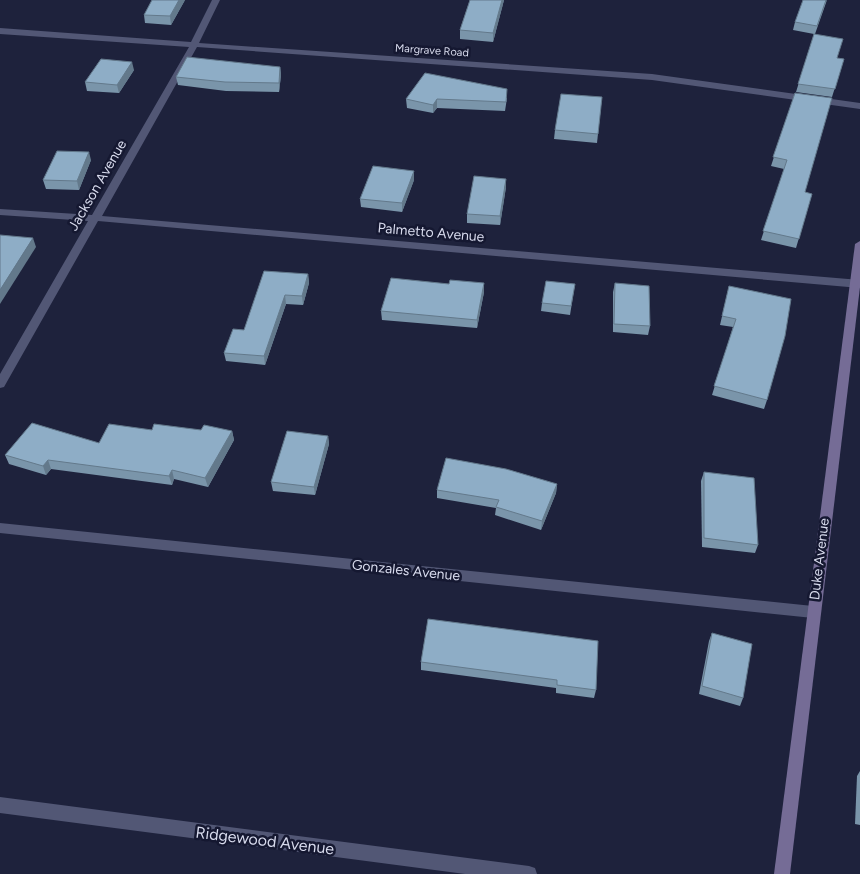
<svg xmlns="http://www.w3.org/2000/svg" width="860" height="874" viewBox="0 0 860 874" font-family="Figtree,sans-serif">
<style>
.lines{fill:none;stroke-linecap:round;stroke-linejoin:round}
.street{fill:#525775;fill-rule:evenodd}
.secondary{fill:#756c96;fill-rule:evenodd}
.wall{fill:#7a95aa}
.shaded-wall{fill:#63798b}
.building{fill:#8eadc6;stroke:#63798b}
.labels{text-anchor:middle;stroke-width:5;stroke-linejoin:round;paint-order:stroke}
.far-street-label{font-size:11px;fill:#d8dbed;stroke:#151831}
.street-label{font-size:14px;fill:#d8dbed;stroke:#151831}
.near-street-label{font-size:16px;fill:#d8dbed;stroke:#151831}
</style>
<rect width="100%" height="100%" fill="#1e223c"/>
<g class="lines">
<g class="street">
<polygon points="212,0 220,0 199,43 652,74 860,103 860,109 652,80 197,47 102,216 860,280 860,288 98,221 4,387 0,388 0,374 88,221 0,215 0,209 92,215 189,47 0,34 0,28 191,42"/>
<polygon points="0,523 813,606 818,608 820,612 818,616 813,618 0,533"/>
<polygon points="0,797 529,866 535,868 537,874 465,874 0,813"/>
</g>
<polygon class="secondary" points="860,241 860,287 790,874 774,874 855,244"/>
</g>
<g class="wall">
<polygon points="185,0 171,25 145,23 144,15"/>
<polygon points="470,0 504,0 493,42 460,39 460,30"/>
<polygon points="827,0 815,34 837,58 844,59 832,97 796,92 814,34 793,30 795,22"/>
<polygon points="280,67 281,75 279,92 226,91 178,85 176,77"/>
<polygon points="134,70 119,93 87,91 85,82"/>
<polygon points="795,93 805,192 812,194 796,248 761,240 784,169 771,166"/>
<polygon points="602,97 597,143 554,139 555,130"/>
<polygon points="507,98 505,111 437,108 433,113 407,108 406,99"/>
<polygon points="91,160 79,190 46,189 43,180"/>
<polygon points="414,180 402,212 361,207 360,199"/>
<polygon points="506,187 500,225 467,223 467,214"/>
<polygon points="308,274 309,283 303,305 286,304 265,365 226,361 224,353 244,330"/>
<polygon points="484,283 484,292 477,328 382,320 381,311 449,284"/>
<polygon points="615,283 650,326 648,335 613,332 613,292"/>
<polygon points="575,284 570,315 541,311 542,303"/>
<polygon points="729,286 767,400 764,409 712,395 733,327 720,325"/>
<polygon points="152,430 232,431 234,440 208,487 174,479 172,485 51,469 46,475 9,464 5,455 99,443"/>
<polygon points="328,436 329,444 315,495 273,491 271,482"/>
<polygon points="704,472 758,545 755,553 702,547 701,481"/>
<polygon points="557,484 556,493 541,530 495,515 496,508 437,498 437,490"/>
<polygon points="428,619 596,690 594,698 556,693 556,688 421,670 421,662"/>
<polygon points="712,633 743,698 740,706 699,694 709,641"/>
<polygon points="860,771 860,825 855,824 857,776"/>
</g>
<g class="shaded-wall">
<polygon points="179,0 185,0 171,25 170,16"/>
<polygon points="502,0 504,0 493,42 493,33"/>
<polygon points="132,62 134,70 119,93 117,85"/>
<polygon points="280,67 281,75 279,92 279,83"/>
<polygon points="437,99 437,108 433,113 433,105"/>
<polygon points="89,152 91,160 79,190 77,181"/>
<polygon points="414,171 414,180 402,212 402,203"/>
<polygon points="506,179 506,187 500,225 500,216"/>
<polygon points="33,238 36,247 0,304 0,290"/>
<polygon points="308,274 309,283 303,305 302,296"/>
<polygon points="484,283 484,292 477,328 477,320"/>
<polygon points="285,295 286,304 265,365 264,356"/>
<polygon points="232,431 234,440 208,487 205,478"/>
<polygon points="328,436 329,444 315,495 314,487"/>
<polygon points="48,460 51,469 46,475 43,466"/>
<polygon points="172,470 174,479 172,485 169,476"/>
<polygon points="557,484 556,493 541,530 542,521"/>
</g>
<g class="building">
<polygon points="152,0 179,0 170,16 144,15"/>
<polygon points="470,0 502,0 493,33 460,30"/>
<polygon points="803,0 826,0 817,26 795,22"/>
<polygon points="814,34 843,39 837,58 844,59 835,89 798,84"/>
<polygon points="187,57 280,67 279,83 225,82 176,77"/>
<polygon points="101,59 132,62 117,85 85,82"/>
<polygon points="425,73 507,89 506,102 437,99 433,105 406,99"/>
<polygon points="795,93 832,98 805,192 812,194 799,239 763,231 787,160 773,157"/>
<polygon points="561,94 602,97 598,134 555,130"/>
<polygon points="57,151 89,152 77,181 43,180"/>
<polygon points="373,166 414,171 402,203 360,199"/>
<polygon points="474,176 506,179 500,216 467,214"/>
<polygon points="0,235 33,238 0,290"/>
<polygon points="264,271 308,274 302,296 285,295 264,356 224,353 233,329 244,330"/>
<polygon points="391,278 449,284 450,280 484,283 477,320 381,311"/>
<polygon points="546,281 575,284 571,306 542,303"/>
<polygon points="615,283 649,286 650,326 614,324"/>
<polygon points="729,286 791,299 785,336 767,400 714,386 736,319 722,316"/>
<polygon points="32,423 99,443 109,424 152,430 154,424 201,430 204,425 232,431 205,478 172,470 169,476 48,460 43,466 5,455"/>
<polygon points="287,431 328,436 314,487 271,482"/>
<polygon points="446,458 506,469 557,484 542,521 496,507 499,500 437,490"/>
<polygon points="704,472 754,478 758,545 704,538"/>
<polygon points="428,619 598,641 596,690 557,685 557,680 421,662"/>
<polygon points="712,633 752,644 743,698 702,686"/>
</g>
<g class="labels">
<g class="far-street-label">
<text transform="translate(432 50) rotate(4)" y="4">Margrave Road</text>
</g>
<g class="street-label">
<text transform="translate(97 185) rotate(-60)" y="5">Jackson Avenue</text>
<text transform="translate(431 232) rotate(5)" y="5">Palmetto Avenue</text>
<text transform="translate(819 559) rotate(-83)" y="5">Duke Avenue</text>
<text transform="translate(406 570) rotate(6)" y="5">Gonzales Avenue</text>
</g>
<g class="near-street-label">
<text transform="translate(265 840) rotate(7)" y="6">Ridgewood Avenue</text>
</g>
</g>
</svg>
